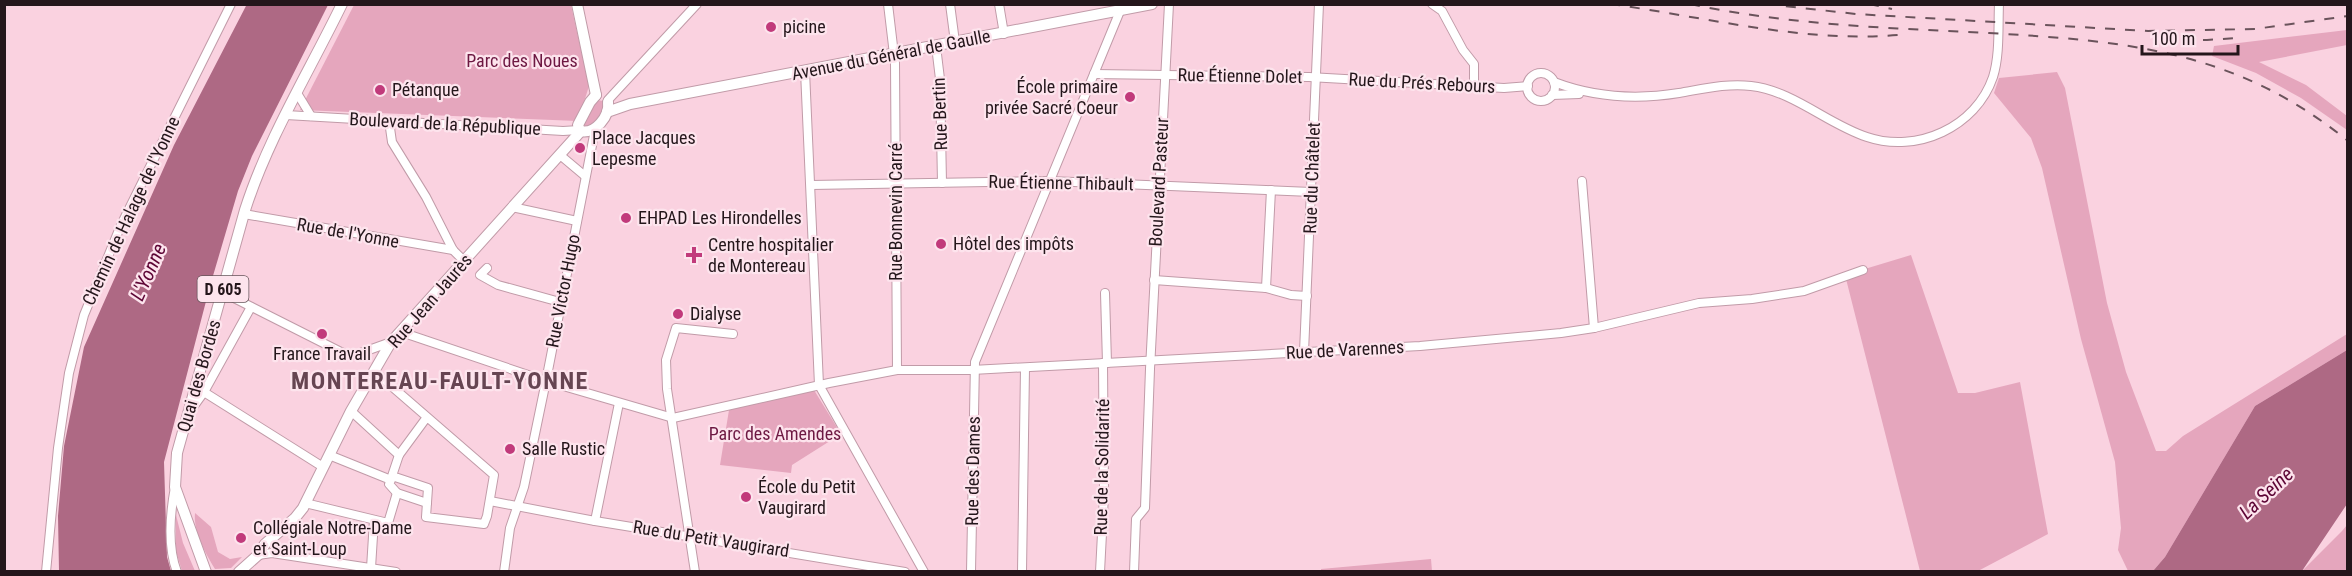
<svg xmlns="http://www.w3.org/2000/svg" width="2352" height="576" viewBox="0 0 2352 576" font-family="'Roboto Condensed',sans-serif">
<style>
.green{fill:#e5a6bd}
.water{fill:#ae6984}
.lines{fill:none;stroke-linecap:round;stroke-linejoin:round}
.minor-casing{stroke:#c19ba8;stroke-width:10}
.major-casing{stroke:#c19ba8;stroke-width:12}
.minor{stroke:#fff;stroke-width:8}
.major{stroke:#fff;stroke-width:10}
.rail{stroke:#6a535b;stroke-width:2;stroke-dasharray:10 10;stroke-linecap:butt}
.poi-dot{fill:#c13a7b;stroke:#fde4ed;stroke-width:2}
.labels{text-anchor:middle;stroke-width:4.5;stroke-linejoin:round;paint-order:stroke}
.shield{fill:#fde4ed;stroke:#65545a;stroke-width:1.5}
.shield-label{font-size:16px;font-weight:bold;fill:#24161b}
.poi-label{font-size:18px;fill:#24161b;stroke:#fde4ed;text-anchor:start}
.street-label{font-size:18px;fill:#24161b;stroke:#fde4ed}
.park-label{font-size:18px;fill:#6d1842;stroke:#fde4ed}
.water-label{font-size:20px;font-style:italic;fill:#5d0535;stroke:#fde4ed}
.district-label{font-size:24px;font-weight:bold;letter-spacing:1.5px;fill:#664552;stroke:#fde4ed}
</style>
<rect width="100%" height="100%" fill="#fad2e0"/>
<g class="green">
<polygon points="354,5 571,5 589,86 578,121 300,110"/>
<polygon points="2347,30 2347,45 2259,62 2306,85 2347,116 2347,130 2301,98 2256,73 2212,56 2214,46"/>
<polygon points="2057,72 2065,88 2107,303 2126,372 2156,451 2166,451 2183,436 2347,334 2347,350 2255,406 2165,557 2153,571 2128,571 2118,550 2121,528 2115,462 2081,339 2042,168 2031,138 1994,93 1999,78"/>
<polygon points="597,100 603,101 606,105 594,126 584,127 584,121"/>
<polygon points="1911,255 1958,393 1975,393 2020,382 2048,534 1978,571 1920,571 1845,275"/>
<polygon points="814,390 841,434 792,465 791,473 720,465 729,410"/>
<path d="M 195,513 L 211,527 L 218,552 L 230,559 L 242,557 L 231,568 L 215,569 C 206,554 193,531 195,513 Z"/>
<polygon points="176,515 183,543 195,571 182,571 176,551"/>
<polygon points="2347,525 2347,571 2301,572 2342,531"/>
<polygon points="1431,559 1432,571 1321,571 1321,569"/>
</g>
<g class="water">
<polygon points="247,4 328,5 252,156 238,191 210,286 164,462 167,557 171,571 59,571 58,516 64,446 84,347 174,145"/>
<polygon points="2347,350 2347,504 2302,571 2153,571 2165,557 2255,406"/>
</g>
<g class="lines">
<g class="minor-casing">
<g id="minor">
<polyline points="888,4 895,63 897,370"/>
<polyline points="950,4 955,42"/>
<polyline points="999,4 1004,34"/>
<polyline points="1432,4 1442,11 1463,50 1474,64 1474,86"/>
<polyline points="936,46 940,79 942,183"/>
<polyline points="805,71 819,385 924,572"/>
<circle cx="1541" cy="87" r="14"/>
<polyline points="1094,74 1309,77 1504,88 1528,86"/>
<path d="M 1554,82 C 1596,98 1636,100 1679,93 C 1703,89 1727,83 1751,86 C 1794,91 1827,124 1867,137 C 1917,154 1976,127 1993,77 C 2000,55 1998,27 1999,4"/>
<polyline points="297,93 311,116"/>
<polyline points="1552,95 1579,94"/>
<polyline points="608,100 697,4"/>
<polyline points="286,115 563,131 579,130"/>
<polyline points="389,121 392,142 426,197 453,250 464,261"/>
<polyline points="560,155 585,176"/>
<polyline points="1582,181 1594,328"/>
<polyline points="811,185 1050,181 1311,192"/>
<polyline points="512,207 577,221"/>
<polyline points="244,214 453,250"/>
<polyline points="487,268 480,275 498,285 560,302"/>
<polyline points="1154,280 1266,288 1291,295 1307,296"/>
<polyline points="1266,288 1271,190"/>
<polyline points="222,292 347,355 355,355 391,342"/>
<polyline points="1105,293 1107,363"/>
<polyline points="401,332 546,381 673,418 829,383 897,370 972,370 1087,364 1420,346 1561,333 1594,328 1699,303 1752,299 1804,291 1863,270"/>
<polyline points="1304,352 1319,4"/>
<polyline points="374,371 494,475 487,516 484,524 426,517 428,488 392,476 399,455 427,417"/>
<polyline points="196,387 323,467"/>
<polyline points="191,410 204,392 251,307"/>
<polyline points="351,411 399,455"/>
<polyline points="329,455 391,480 389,484 397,493"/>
<path d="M 175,487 C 170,514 167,546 177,572"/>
<polyline points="397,493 427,503"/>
<polyline points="490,501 595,521 905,572"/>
<polyline points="305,503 388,523 397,493"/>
<polyline points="595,521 619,403"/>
<polyline points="258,555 272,553 396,572"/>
<polyline points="371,568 374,520"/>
<polyline points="46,572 58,448 69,373 84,315 121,225 231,4"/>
<polyline points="504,572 510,528 524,487 546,381 595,130"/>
<polyline points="695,572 667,389 666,360 676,328 733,334"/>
<polyline points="971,572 975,362 1120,11"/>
<polyline points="1022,572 1025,368"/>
<polyline points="1100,572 1104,495 1103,363"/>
<polyline points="1134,572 1136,519 1145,508 1150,369 1169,4"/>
</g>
</g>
<g class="major-casing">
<g id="major">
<polyline points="577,4 596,95"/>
<path d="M 596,95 L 590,102 L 578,125 L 580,131 C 595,135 610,116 608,102"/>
<polyline points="607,112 630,104 1152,4"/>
<path d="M 206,572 L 175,487 L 177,453 L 245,210 C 268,138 309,72 342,4"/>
<polyline points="239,572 258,555 265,544 295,518 303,508 351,411 391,342 581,131"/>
</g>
</g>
<use href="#minor" class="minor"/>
<use href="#major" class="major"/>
<g class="rail">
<path d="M 1610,4 C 1706,17 1802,43 1899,35"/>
<path d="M 1690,4 C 1788,25 1889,28 1989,33 C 2126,41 2236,50 2348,141"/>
<polyline points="1766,4 1856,14 2148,31 2255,29 2348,16"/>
<polyline points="1869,4 1892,9"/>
<polyline points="2163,39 2207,40 2238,38"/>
</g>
</g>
<g class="poi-dot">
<circle cx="771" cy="27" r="6"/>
<circle cx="380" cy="90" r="6"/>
<circle cx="1130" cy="97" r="6"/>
<circle cx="580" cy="148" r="6"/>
<circle cx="626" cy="218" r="6"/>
<circle cx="941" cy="244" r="6"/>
<path d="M691 246h6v6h6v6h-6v6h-6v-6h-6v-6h6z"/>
<circle cx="678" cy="314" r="6"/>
<circle cx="322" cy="334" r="6"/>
<circle cx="510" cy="449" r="6"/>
<circle cx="746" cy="497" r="6"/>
<circle cx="241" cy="538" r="6"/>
</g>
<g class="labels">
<rect class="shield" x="197.5" y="276" width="51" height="26" rx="4.5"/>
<g class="shield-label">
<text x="223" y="295">D 605</text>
</g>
<g class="poi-label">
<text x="783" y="33">picine</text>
<text x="1118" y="93" text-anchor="end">École primaire<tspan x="1118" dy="21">privée Sacré Coeur</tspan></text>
<text x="392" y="96">Pétanque</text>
<text x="592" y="144">Place Jacques<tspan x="592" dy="21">Lepesme</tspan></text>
<text x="638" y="224">EHPAD Les Hirondelles</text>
<text x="953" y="250">Hôtel des impôts</text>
<text x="708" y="251">Centre hospitalier<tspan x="708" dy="21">de Montereau</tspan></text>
<text x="690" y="320">Dialyse</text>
<text x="322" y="360" text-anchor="middle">France Travail</text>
<text x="522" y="455">Salle Rustic</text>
<text x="758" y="493">École du Petit<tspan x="758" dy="21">Vaugirard</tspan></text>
<text x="253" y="534">Collégiale Notre-Dame<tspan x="253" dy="21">et Saint-Loup</tspan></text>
</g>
<g class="street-label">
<text transform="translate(891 55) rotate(-11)" y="6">Avenue du Général de Gaulle</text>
<text transform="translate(1240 76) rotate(1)" y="6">Rue Étienne Dolet</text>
<text transform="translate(1422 83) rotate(3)" y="6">Rue du Prés Rebours</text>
<text transform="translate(940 114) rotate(-92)" y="6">Rue Bertin</text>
<text transform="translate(445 124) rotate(3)" y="6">Boulevard de la République</text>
<text transform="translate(1312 178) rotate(-88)" y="6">Rue du Châtelet</text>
<text transform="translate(1159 182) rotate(-87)" y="6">Boulevard Pasteur</text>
<text transform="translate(1061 183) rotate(1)" y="6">Rue Étienne Thibault</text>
<text transform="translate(131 211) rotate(-65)" y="6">Chemin de Halage de l'Yonne</text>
<text transform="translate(896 212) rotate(-90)" y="6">Rue Bonnevin Carré</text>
<text transform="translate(348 233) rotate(10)" y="6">Rue de l'Yonne</text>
<text transform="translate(563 291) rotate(-79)" y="6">Rue Victor Hugo</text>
<text transform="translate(430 301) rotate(-49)" y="6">Rue Jean Jaurès</text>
<text transform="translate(1345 350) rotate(-3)" y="6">Rue de Varennes</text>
<text transform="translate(199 376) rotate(-74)" y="6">Quai des Bordes</text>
<text transform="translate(1102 467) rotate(-89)" y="6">Rue de la Solidarité</text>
<text transform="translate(973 471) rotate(-89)" y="6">Rue des Dames</text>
<text transform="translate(711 539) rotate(9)" y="6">Rue du Petit Vaugirard</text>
</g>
<g class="park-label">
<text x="522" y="67">Parc des Noues</text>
<text x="775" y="440">Parc des Amendes</text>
</g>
<g class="water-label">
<text transform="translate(148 272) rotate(-66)" y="7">L'Yonne</text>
<text transform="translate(2266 493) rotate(-43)" y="7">La Seine</text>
</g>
<g class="district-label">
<text x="440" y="389">MONTEREAU-FAULT-YONNE</text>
</g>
</g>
<rect width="2352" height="576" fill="none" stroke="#24161b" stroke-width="12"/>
<path d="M2142 45v9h96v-9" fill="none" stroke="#24161b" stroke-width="3"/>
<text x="2151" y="45" font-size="18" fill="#24161b" stroke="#fde4ed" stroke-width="4.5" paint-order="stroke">100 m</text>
</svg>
